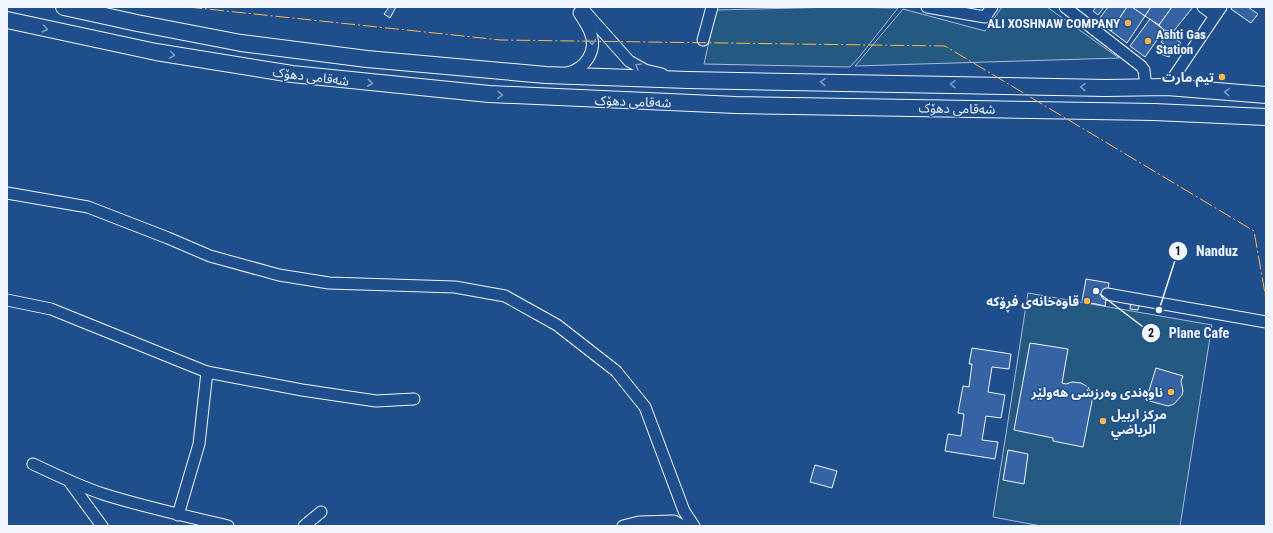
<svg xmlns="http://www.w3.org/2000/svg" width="1273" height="533" viewBox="0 0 1273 533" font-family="'Roboto Condensed','Noto Sans Arabic',sans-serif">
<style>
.green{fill:#245a82;stroke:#a8bbd7}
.building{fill:#3563a3;stroke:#f2f6ff}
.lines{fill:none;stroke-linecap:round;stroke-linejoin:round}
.minor-casing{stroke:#f2f6ff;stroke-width:13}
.highway-casing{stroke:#f2f6ff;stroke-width:18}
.minor{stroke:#1f4e8c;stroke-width:11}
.highway{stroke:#1f4e8c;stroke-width:16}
.power{stroke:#ffb74d;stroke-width:1;stroke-dasharray:14 3 2 3;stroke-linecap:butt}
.oneway{stroke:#7e9ac0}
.poi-dot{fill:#ffb74d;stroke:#1f4e8c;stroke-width:1.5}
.labels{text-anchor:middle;stroke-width:3;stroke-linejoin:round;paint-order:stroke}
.poi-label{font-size:13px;font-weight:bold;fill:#f2f6ff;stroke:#1f4e8c;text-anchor:end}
.street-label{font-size:13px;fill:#f2f6ff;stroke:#1f4e8c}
.leader{fill:none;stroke:#f2f6ff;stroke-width:1.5}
.callout-dot{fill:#f2f6ff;stroke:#1f4e8c;stroke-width:1.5}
.mark-label{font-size:12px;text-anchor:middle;font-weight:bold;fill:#111}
.callout-label{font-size:14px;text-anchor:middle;font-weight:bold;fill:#f2f6ff;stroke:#1f4e8c;stroke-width:3;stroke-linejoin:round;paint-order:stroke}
</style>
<rect width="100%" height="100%" fill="#1f4e8c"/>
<g class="green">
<polygon points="838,7 898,8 860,56 850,67 704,64 716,10"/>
<polygon points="1002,7 1047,7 1119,58 855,66 903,9 985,31"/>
<polygon points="1028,293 1212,325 1180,526 1041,526 993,517"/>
</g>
<g class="building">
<polygon points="389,7 396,7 390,18 384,14"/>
<polygon points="1096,7 1104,7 1098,15 1093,11"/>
<polygon points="1108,7 1127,7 1111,31 1097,22"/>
<polygon points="1127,7 1132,7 1145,16 1127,43 1111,31"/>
<polygon points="1132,7 1151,7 1145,16"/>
<polygon points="1151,7 1172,7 1159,25 1145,16"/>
<polygon points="1172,7 1193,7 1173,32 1164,30 1159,25"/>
<polygon points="1232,7 1248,7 1258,14 1251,23 1231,9"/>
<polygon points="1150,19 1164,30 1145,57 1130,46"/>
<polygon points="1168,33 1181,43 1175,52 1161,42"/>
<polygon points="1160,47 1171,50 1169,57 1158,53"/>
<polygon points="1086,279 1109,283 1105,306 1082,301"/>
<polygon points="1131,300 1140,301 1138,310 1130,309"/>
<polygon points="1030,343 1068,349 1062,383 1066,384 1072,382 1081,383 1088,387 1093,396 1083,447 1053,441 1053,438 1014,430"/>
<polygon points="972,348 1011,354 1009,369 992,367 988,392 1005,395 1001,418 986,416 982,440 998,442 995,459 945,451 948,434 961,436 964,414 958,413 963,386 969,387 972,364 969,364"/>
<polygon points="1156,368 1183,376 1181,381 1183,391 1182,395 1174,404 1168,406 1146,400"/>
<polygon points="1008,450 1028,454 1024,484 1003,480"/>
<polygon points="815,465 837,471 832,488 810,482"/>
</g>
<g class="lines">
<g class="minor-casing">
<g id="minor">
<polyline points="581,7 629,61 645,70 662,74"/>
<polyline points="927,7 985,17 992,7"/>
<polyline points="1065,7 1141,66 1144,70 1146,87"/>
<polyline points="1203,7 1214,15"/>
<polyline points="703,40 712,7"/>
<path d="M 567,73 C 585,69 598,51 590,32 C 587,25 583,19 579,13"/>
<polyline points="1167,87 1221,7"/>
<polyline points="7,193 88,207 168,238 210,256 279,275 329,283 455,287 505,296 557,325 616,371 645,407 684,511 694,526"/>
<polyline points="1107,294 1266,322"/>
<polyline points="7,300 51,309 207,372 302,390 376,401 414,399"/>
<path d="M 33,464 C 56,475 79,486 103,494 C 144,507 186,516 228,526"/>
<polyline points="69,481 102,526"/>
<polyline points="178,515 199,444 207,372"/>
<polyline points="304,526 321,512"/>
<polyline points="623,526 639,522 674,521 683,526"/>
</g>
</g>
<g class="highway-casing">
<g id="highway">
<polyline points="64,7 137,23 241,43 367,59 546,75 688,80 1106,88 1167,87 1266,95"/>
<polyline points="7,20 156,52 292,74 489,94 736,105 1154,112 1266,117"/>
</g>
</g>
<use href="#minor" class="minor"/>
<use href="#highway" class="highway"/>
<polyline class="power" points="188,7 501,40 945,46 1254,231 1266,299"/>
</g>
<defs><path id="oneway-chevron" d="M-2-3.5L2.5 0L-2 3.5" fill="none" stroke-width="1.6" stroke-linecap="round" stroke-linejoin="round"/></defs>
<g class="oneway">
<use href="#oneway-chevron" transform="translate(45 29) rotate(12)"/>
<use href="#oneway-chevron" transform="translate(592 42) rotate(87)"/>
<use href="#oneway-chevron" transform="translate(172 55) rotate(9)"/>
<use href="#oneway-chevron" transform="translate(638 66) rotate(-150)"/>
<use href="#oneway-chevron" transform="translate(823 82) rotate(-179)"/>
<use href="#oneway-chevron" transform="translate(370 83) rotate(6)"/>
<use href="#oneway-chevron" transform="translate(953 84) rotate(-179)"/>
<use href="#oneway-chevron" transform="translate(1083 87) rotate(-179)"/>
<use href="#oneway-chevron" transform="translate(1227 92) rotate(-176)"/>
<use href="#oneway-chevron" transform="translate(500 95) rotate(3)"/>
</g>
<g class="poi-dot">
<circle cx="1128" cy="23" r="4"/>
<circle cx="1148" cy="41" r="4"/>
<circle cx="1222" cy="77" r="4"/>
<circle cx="1087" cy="301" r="4"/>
<circle cx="1171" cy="392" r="4"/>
<circle cx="1103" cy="421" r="4"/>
</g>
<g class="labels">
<g class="poi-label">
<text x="1120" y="28">ALI XOSHNAW COMPANY</text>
<text x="1156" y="39" text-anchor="start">Ashti Gas<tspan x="1156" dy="15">Station</tspan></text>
<text x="1214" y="82">تيم مارت</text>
<text x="1079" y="306">قاوەخانەی فڕۆکە</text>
<text x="1163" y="397">ناوەندی وەرزشی هەولێر</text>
<text x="1111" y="419" text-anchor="start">مركز اربيل<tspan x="1111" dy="15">الرياضي</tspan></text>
</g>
<g class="street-label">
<text transform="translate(311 76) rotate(7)" y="5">شەقامی دهۆک</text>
<text transform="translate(633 101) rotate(2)" y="5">شەقامی دهۆک</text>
<text transform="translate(957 108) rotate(1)" y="5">شەقامی دهۆک</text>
</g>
</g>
<path class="leader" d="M1159 310L1178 251M1096 291L1151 333"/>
<g class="callout-dot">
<circle cx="1159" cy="310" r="4"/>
<circle cx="1096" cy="291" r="4"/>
<circle cx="1178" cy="251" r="10"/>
<circle cx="1151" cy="333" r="10"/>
</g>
<g class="mark-label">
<text x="1178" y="255">1</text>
<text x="1151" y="337">2</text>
</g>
<g class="callout-label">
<text x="1217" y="256">Nanduz</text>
<text x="1199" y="338">Plane Cafe</text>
</g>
<rect width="1273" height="533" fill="none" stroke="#f2f6ff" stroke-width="16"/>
</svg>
